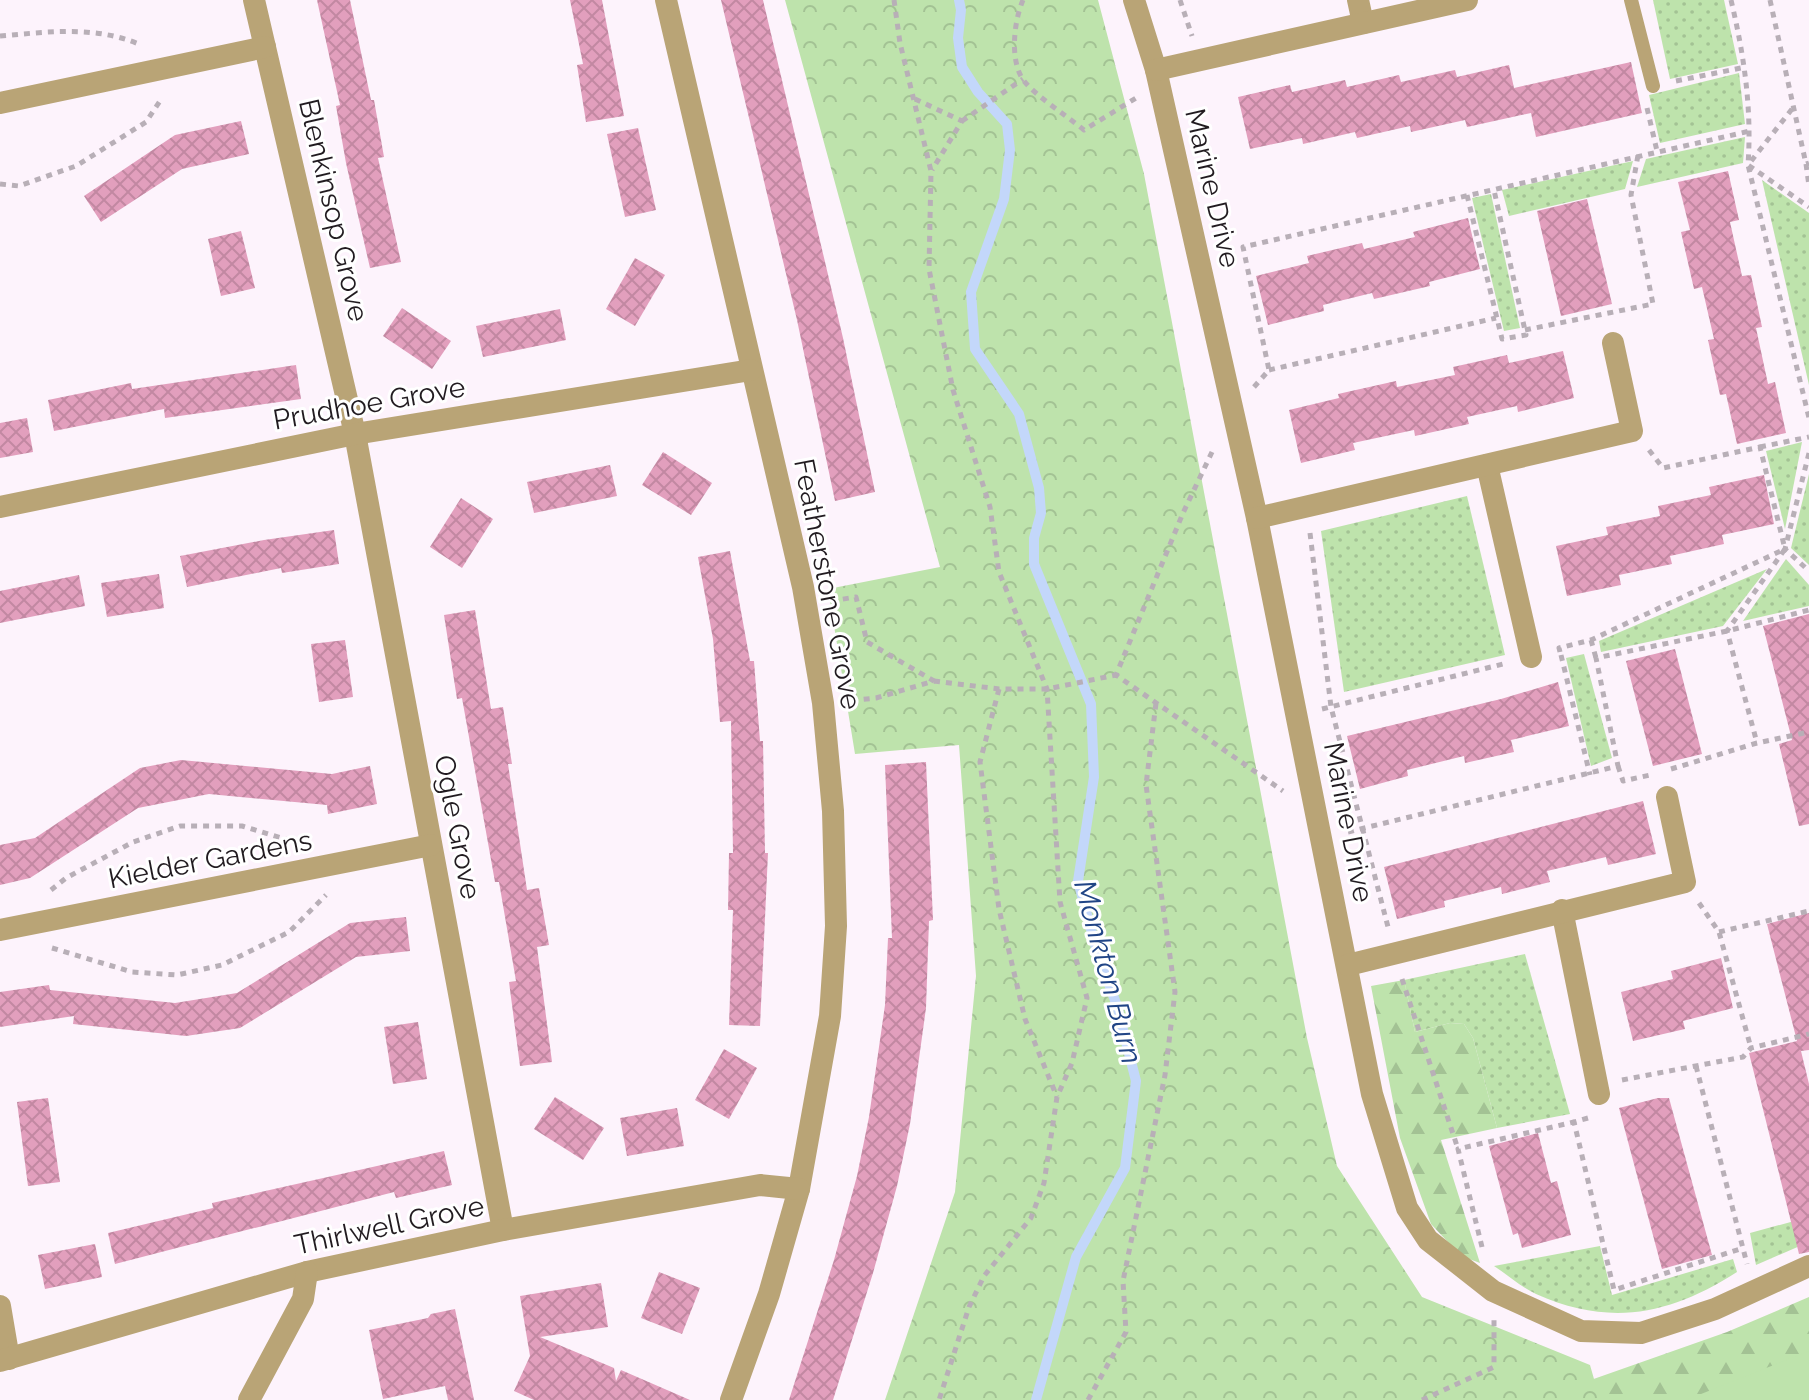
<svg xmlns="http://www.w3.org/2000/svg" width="1809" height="1400" viewBox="0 0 1809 1400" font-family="Raleway,sans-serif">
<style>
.grass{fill:url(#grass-dots)}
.forest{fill:url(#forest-firs)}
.park{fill:url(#park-crowns)}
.pitch{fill:#bee3ac}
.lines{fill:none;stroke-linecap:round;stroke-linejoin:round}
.stream{stroke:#c3d7fa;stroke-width:10}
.building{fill:url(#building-cross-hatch)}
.path{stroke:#b8afb7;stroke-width:5;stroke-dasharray:6 6;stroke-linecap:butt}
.service{stroke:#b9a476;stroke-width:14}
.minor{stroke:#b9a476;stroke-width:22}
.labels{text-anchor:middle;stroke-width:6;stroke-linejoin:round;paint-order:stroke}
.street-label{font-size:28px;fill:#211b20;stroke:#fff}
.water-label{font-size:30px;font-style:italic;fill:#214586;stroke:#fff}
</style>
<defs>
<pattern id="grass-dots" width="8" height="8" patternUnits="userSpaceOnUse" patternTransform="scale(2)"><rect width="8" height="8" fill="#bee3ac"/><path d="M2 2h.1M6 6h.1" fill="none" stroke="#a3c294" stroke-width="1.8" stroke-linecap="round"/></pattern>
<pattern id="forest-firs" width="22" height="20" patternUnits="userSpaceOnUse" patternTransform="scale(2)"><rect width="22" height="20" fill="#bee3ac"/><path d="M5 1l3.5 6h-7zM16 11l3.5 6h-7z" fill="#a3c294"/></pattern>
<pattern id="park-crowns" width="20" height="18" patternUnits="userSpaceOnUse" patternTransform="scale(2)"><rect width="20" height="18" fill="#bee3ac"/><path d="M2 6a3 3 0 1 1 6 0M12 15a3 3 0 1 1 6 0" fill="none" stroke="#a3c294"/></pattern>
<pattern id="building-cross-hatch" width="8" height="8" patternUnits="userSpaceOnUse" patternTransform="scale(2)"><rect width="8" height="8" fill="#e29fbd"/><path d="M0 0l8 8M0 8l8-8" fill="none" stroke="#c288a2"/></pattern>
</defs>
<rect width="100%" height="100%" fill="#fdf3fc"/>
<g class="grass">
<polygon points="1653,0 1724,0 1738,64 1670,79"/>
<polygon points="1739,73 1745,124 1660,143 1649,95"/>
<polygon points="1745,137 1743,163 1637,187 1646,159"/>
<polygon points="1633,161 1625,189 1509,216 1502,190"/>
<polygon points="1762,180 1809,213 1809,385"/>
<polygon points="1491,194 1520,328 1504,331 1472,198"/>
<polygon points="1802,442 1785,529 1766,451"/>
<polygon points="1809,474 1809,565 1791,548"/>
<polygon points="1467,496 1505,655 1344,692 1321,531"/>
<polygon points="1786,559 1809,585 1809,606 1743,621"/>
<polygon points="1767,569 1723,626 1601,652 1599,641"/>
<polygon points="1584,654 1612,758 1591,766 1566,658"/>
<polygon points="1525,954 1570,1114 1497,1128 1473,1038 1464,1024 1450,1023 1415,1032 1404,980"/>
<polygon points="1809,1217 1809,1242 1756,1265 1750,1233"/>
<path d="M 1600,1246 L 1612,1295 L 1733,1259 L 1737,1272 C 1670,1315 1610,1327 1536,1294 C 1521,1287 1508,1275 1494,1266 Z"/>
</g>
<g class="forest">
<polygon points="1404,980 1415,1032 1450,1023 1464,1024 1473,1038 1497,1128 1441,1140 1480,1263 1461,1256 1431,1224 1400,1138 1371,986"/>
<polygon points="1809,1297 1809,1356 1690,1400 1534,1400 1727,1332"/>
</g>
<polygon class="park" points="785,0 1098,0 1144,174 1307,1038 1337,1166 1422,1297 1590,1365 1600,1400 885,1400 955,1192 976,976 959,745 855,754 828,589 940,567"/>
<polygon class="pitch" points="1809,1351 1809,1400 1686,1400"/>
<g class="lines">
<polyline class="stream" points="959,0 961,10 958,38 962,67 978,92 1007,124 1010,150 1004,199 971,292 975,349 1019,414 1039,488 1041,513 1034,538 1034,564 1091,704 1094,777 1078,881 1096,948 1117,1006 1136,1081 1125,1168 1076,1257 1036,1400"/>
</g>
<g class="building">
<polygon points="317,0 350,0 371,100 374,100 384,157 378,158 401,262 370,268 346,163 336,106 340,105"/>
<polygon points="570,0 602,0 624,116 586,122 577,65 583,64"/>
<polygon points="721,0 763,0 843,338 875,492 835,501 797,320"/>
<polygon points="1631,62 1642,113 1536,137 1531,113 1467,127 1465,120 1411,132 1410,126 1357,138 1355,132 1303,144 1302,138 1250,149 1238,97 1290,85 1292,92 1345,80 1347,87 1399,75 1401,82 1455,70 1457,77 1509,65 1514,88"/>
<polygon points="241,121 249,154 182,169 101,222 84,196 175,135"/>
<polygon points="638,128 656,210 625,217 607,134"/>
<polygon points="1728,171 1739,220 1730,222 1742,276 1751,275 1762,327 1756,328 1768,384 1775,382 1786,433 1737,444 1726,394 1720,395 1708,340 1714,339 1702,287 1694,289 1681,232 1690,230 1678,182"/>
<polygon points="1587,199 1612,304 1561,316 1537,211"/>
<polygon points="1468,218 1480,269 1429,282 1430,286 1374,299 1372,293 1323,305 1324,311 1268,325 1256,276 1309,263 1307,256 1362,243 1364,249 1415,237 1413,232"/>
<polygon points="241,231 255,288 221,296 208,239"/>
<polygon points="635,258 665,275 635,326 606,309"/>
<polygon points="402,308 451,341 432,369 383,336"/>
<polygon points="560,309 566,340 483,357 476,326"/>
<polygon points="1563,351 1574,398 1518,412 1517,406 1467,417 1469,424 1415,436 1414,430 1353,443 1355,450 1301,463 1289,410 1339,398 1338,394 1396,381 1397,387 1455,375 1453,367 1507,355 1509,363"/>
<polygon points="296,365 301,399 165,418 164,409 54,431 48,400 131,383 132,389"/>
<polygon points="27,418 33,452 0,458 0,423"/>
<polygon points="663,452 712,483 691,515 642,485"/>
<polygon points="610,465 617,496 534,513 527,482"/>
<polygon points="1764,475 1774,524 1722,535 1724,544 1670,556 1672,564 1619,575 1621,585 1567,596 1556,546 1608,535 1606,527 1660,516 1658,506 1711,495 1709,487"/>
<polygon points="461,498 493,519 462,568 430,547"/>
<polygon points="334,530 339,564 282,573 281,568 187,587 180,556 264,540"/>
<polygon points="730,551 750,661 754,661 760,741 763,741 765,853 768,853 760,1026 729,1025 733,910 728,910 729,853 733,853 731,721 720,722 713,639 698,557"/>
<polygon points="159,574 164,608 107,617 101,583"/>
<polygon points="79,575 85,606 0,623 0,591"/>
<polygon points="475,610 491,709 503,707 512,764 508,764 527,890 539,888 549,945 537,947 552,1062 520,1066 509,982 516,981 499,882 495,882 462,698 457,699 444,615"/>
<polygon points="1809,614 1809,824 1799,826 1779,744 1792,740 1763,626"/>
<polygon points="345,640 353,697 319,702 311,644"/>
<polygon points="1675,649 1702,754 1653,766 1626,661"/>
<polygon points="1558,682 1569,726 1511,740 1514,752 1465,763 1464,756 1407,770 1408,776 1360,789 1347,736 1501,699"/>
<polygon points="181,760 332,774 370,766 377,804 328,814 327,805 209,794 138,808 30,878 0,885 0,845 35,838 140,768"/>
<polygon points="926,762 933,920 929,921 926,1008 910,1124 897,1186 873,1273 833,1400 789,1400 834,1260 857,1176 869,1117 885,1005 888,938 892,938 885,765"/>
<polygon points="1643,801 1656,854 1608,865 1606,857 1547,871 1550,882 1502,894 1501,887 1444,901 1445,907 1397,919 1384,867"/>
<polygon points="1809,913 1809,1050 1801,1051 1809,1084 1809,1252 1799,1254 1749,1053 1797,1041 1767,924"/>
<polygon points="406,917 410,951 356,957 240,1028 186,1036 73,1024 74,1016 0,1027 0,992 49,985 50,990 175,1003 237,993 350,923"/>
<polygon points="1721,958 1733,1008 1683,1021 1685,1029 1633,1041 1621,992 1673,979 1671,971"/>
<polygon points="418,1022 427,1079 393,1084 384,1027"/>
<polygon points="724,1049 757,1068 729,1119 695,1100"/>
<polygon points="555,1097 604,1128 583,1160 534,1129"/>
<polygon points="48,1098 60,1182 28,1186 17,1102"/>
<polygon points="1658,1098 1669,1098 1712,1255 1662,1269 1619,1108"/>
<polygon points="677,1108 684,1146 627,1156 620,1118"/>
<polygon points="1538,1133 1551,1183 1557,1181 1571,1235 1522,1248 1518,1233 1513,1235 1489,1146"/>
<polygon points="444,1151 452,1185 396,1198 394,1192 115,1264 108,1233 213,1208 212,1203"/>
<polygon points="95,1244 102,1277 45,1289 38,1255"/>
<polygon points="659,1272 700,1288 682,1334 641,1318"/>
<polygon points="601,1283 608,1327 540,1337 614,1368 616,1381 621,1370 690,1400 534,1400 514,1391 530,1356 520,1296"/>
<polygon points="455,1309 474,1400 448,1400 445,1386 383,1399 369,1330 428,1318 431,1314"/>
</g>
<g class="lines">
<g class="path">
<polyline points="894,0 900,43 931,171 929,269 953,390 990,507 999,572 1047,689 1060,902 1087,998 1072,1063 1057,1097 1044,1183 1031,1218 984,1276 969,1307 939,1400"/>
<path d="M 1023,0 C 1014,21 1009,61 1024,81 C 1037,97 1067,116 1084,130 L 1136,98"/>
<polyline points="1180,0 1192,36"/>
<path d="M 1731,0 C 1744,55 1752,108 1748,165 L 1809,418"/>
<polyline points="1770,0 1806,164 1809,163"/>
<path d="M 0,36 C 48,32 95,25 141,45"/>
<polyline points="1676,81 1746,67"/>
<polyline points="915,99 962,121 932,170"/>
<polyline points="1647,108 1657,151"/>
<polyline points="1792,109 1748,165 1809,207"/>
<polyline points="962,121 1023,79"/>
<polyline points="1806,164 1809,186"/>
<polyline points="0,184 19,186 76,166 146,122 162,98"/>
<polyline points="1467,195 1502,339 1526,335 1494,190"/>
<polyline points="1525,330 1653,304 1631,195 1638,155"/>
<polyline points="1269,370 1496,318"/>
<polyline points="1254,387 1269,370 1243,247 1750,131"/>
<polyline points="1760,447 1809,437"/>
<polyline points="1649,450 1663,468 1760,447 1785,549"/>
<polyline points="1212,452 1183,513 1116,675 1283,791"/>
<polyline points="1809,453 1785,549 1809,571"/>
<polyline points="1310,533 1331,707 1388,927"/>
<polyline points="831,601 856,597 867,642 934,681 876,698 847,701"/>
<polyline points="1591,640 1596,658"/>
<polyline points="1560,652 1559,648 1591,640 1785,549 1727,631 1757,743"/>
<polyline points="1561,655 1590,775"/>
<polyline points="934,681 999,689 1047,689 1116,675"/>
<polyline points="999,689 980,762 999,909 1025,1019 1057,1097"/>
<polyline points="1322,709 1507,663"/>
<polyline points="1618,766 1623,781 1650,775"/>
<polyline points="1671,769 1757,743 1809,732"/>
<polyline points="1348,832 1618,766 1596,658 1727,631 1809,610"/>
<polyline points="51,890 66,878 133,842 180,826 242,826 295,842"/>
<polyline points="1699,903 1719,932 1751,1048"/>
<polyline points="1719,932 1809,911"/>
<polyline points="52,948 132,972 177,975 222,965 289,932 326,895"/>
<polyline points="1402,979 1458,1149"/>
<polyline points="1696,1066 1747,1264"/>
<polyline points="1622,1080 1743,1057 1751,1048 1809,1034"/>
<polyline points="1588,1118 1574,1122 1614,1290 1743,1248"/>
<polyline points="1482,1247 1458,1149 1574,1122"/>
<polyline points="1088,1400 1126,1332 1123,1281 1165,1075 1175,992 1146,785 1156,703"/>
<polyline points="1422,1400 1494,1367 1494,1319"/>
</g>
<polyline class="service" points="1631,0 1653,86"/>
<g class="minor">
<polyline points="254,0 355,434 503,1230"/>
<polyline points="666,0 803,587 823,703 833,811 836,926 830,1016 799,1189 769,1294 731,1400"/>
<polyline points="1134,0 1156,70 1257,518 1372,1094 1407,1208 1428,1240 1493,1291 1581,1331 1641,1333 1715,1309 1809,1266"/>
<polyline points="1358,0 1363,23"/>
<polyline points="1156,70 1467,0"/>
<polyline points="0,103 265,47"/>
<polyline points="1487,465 1531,657"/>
<polyline points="0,507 355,434 751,370"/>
<polyline points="1257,518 1632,431 1613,343"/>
<polyline points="1562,910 1599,1094"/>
<polyline points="0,930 431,845"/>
<polyline points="1348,965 1685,882 1667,797"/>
<polyline points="0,1306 9,1359"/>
<polyline points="0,1361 307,1272 503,1230 760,1185 799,1189"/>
<polyline points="249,1400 303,1299 307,1272"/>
</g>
</g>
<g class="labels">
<g class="street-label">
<text transform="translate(1213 188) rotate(77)" y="10">Marine Drive</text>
<text transform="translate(334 210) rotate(77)" y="10">Blenkinsop Grove</text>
<text transform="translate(369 403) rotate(-10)" y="10">Prudhoe Grove</text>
<text transform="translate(828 584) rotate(79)" y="10">Featherstone Grove</text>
<text transform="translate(1349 822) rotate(79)" y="10">Marine Drive</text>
<text transform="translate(458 827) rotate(79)" y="10">Ogle Grove</text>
<text transform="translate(210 859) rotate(-11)" y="10">Kielder Gardens</text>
<text transform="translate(389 1225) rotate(-12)" y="10">Thirlwell Grove</text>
</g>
<g class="water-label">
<text transform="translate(1108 972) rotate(75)" y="10">Monkton Burn</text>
</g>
</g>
</svg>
